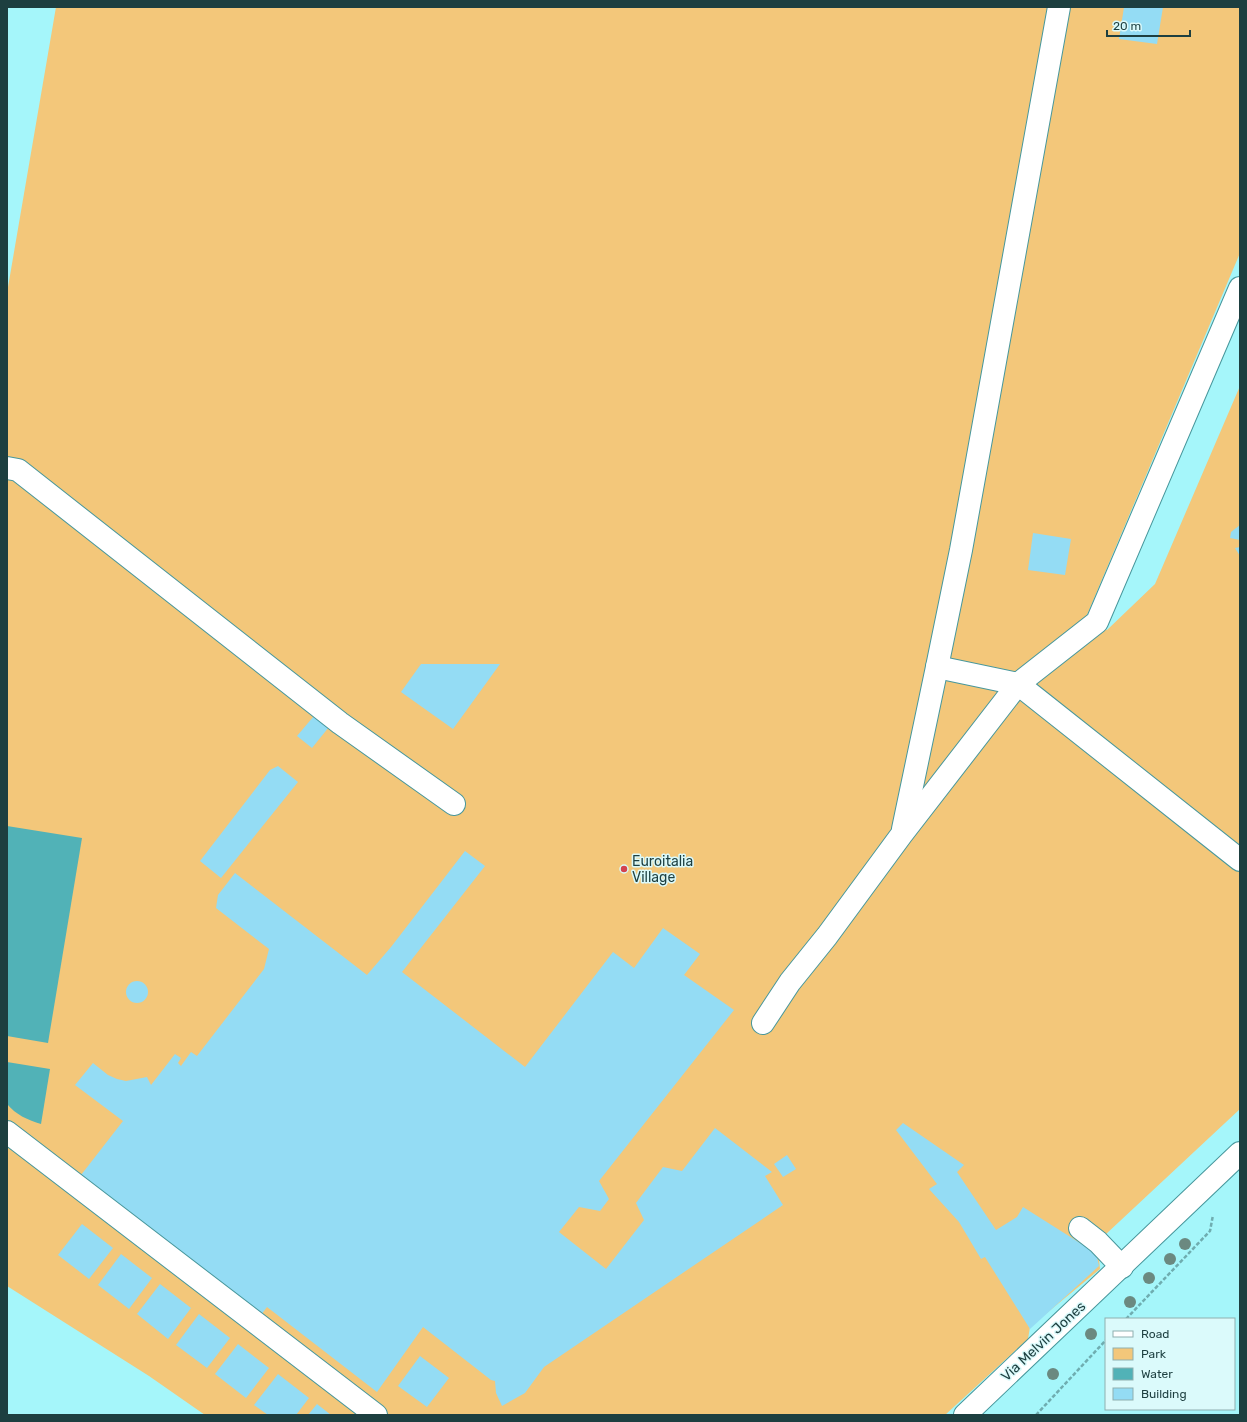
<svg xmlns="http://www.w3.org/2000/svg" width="1247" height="1422" viewBox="0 0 1247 1422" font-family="Rubik,sans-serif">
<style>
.green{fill:#f3c77a}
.water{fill:#51b2b7}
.building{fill:#94dcf4}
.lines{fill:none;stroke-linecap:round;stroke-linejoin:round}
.minor-casing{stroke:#47979c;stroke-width:24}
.path{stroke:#6fadb0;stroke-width:2.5;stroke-dasharray:4 2;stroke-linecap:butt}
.minor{stroke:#fff;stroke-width:22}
.tree{fill:#6b8980}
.poi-dot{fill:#d3424f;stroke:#dbfafb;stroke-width:1.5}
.labels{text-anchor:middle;stroke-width:3;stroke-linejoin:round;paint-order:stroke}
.poi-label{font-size:14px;fill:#1d3f40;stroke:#dbfafb;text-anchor:start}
.street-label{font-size:14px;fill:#1d3f40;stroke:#dbfafb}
</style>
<rect width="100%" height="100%" fill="#a5f6fa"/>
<polygon class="green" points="56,7 1240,7 1240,253 1087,615 1107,630 1155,584 1240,386 1240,1109 1090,1249 1099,1260 1100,1269 1030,1327 1028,1339 945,1415 205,1415 149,1376 7,1286 7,293"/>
<g class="water">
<polygon points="7,826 82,838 48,1043 7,1036"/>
<path d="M 7,1062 L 50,1069 L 41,1124 C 28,1120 16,1115 7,1104 Z"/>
</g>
<g class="building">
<polygon points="1124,7 1163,7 1157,44 1119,39"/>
<polygon points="1240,525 1240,540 1230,538 1231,532"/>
<polygon points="1033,533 1071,539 1065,575 1028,570"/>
<polygon points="1240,547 1240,556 1235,548"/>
<polygon points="421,664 500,664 453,729 401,692"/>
<polygon points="319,710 333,722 312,748 297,736"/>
<polygon points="278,766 298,782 221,878 200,861 270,770"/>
<polygon points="465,851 485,866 402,972 525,1067 613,952 634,968 663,928 700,954 684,975 734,1010 599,1181 609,1199 600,1211 579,1207 559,1232 606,1269 644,1220 636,1203 663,1167 682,1171 715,1128 772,1172 765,1176 783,1205 544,1367 525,1393 502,1406 496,1393 495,1381 491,1380 423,1327 377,1392 267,1307 261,1315 81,1175 123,1121 75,1085 93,1063 108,1075 117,1079 126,1081 147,1077 151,1085 175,1054 181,1058 178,1063 181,1066 191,1052 197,1056 264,969 269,949 216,908 218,895 235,873 367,975 391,947"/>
<circle cx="137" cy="992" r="11"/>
<polygon points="903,1123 964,1165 957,1172 996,1230 1017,1217 1023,1207 1091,1250 1097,1257 1099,1266 1030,1329 985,1257 981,1259 959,1222 929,1189 937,1184 896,1130"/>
<polygon points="787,1155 796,1169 783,1177 774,1164"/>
<polygon points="82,1224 113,1248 89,1279 58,1255"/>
<polygon points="121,1254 152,1278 129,1309 98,1285"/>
<polygon points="160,1284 191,1308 168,1339 137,1314"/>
<polygon points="199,1314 230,1338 207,1368 176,1345"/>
<polygon points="238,1344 269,1368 246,1398 215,1374"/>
<polygon points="420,1356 449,1378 427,1407 398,1386"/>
<polygon points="278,1374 309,1398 296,1415 268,1415 254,1405"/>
<polygon points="317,1404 331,1415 308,1415"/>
</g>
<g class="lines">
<g class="minor-casing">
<g id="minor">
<polyline points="1059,7 961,550 937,667 1018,684 1240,860"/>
<polyline points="7,468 18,470 340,723 454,804"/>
<polyline points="903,829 937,667"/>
<polyline points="763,1023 790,982 827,936 902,834 1018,684 1097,622 1240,288"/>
<polyline points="7,1132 376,1415"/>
<polyline points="1080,1228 1098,1242 1122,1267"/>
<polyline points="965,1415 1240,1153"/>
</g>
</g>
<g class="path">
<polyline points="1126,1319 1210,1231 1213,1215"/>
<polyline points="1036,1415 1106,1340"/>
</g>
<use href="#minor" class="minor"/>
</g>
<g class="tree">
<circle cx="1185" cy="1244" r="6"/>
<circle cx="1170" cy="1259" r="6"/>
<circle cx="1149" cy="1278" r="6"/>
<circle cx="1130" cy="1302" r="6"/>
<circle cx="1091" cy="1334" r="6"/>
<circle cx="1053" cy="1374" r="6"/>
</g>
<circle class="poi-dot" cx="624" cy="869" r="4"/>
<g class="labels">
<g class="poi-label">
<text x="632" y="866">Euroitalia<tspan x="632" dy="16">Village</tspan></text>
</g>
<g class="street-label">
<text transform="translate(1043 1341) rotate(-43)" y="5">Via Melvin Jones</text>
</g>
</g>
<rect width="1247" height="1422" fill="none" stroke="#1d3f40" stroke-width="16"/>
<rect x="1105" y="1318" width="130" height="92" fill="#dbfafb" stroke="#8fafb0"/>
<rect x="1113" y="1331" width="20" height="6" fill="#ffffff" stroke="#8fafb0"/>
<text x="1141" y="1338" font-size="12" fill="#1d3f40">Road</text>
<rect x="1113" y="1348" width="20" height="12" fill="#f3c77a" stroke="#8fafb0"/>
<text x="1141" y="1358" font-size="12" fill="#1d3f40">Park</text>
<rect x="1113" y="1368" width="20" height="12" fill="#51b2b7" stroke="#8fafb0"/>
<text x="1141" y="1378" font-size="12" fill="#1d3f40">Water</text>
<rect x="1113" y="1388" width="20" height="12" fill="#94dcf4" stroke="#8fafb0"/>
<text x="1141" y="1398" font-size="12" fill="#1d3f40">Building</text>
<path d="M1107 30v6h83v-6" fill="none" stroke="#1d3f40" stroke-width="2"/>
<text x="1113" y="30" font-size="12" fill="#1d3f40" stroke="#dbfafb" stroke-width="3" paint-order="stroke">20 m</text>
</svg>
